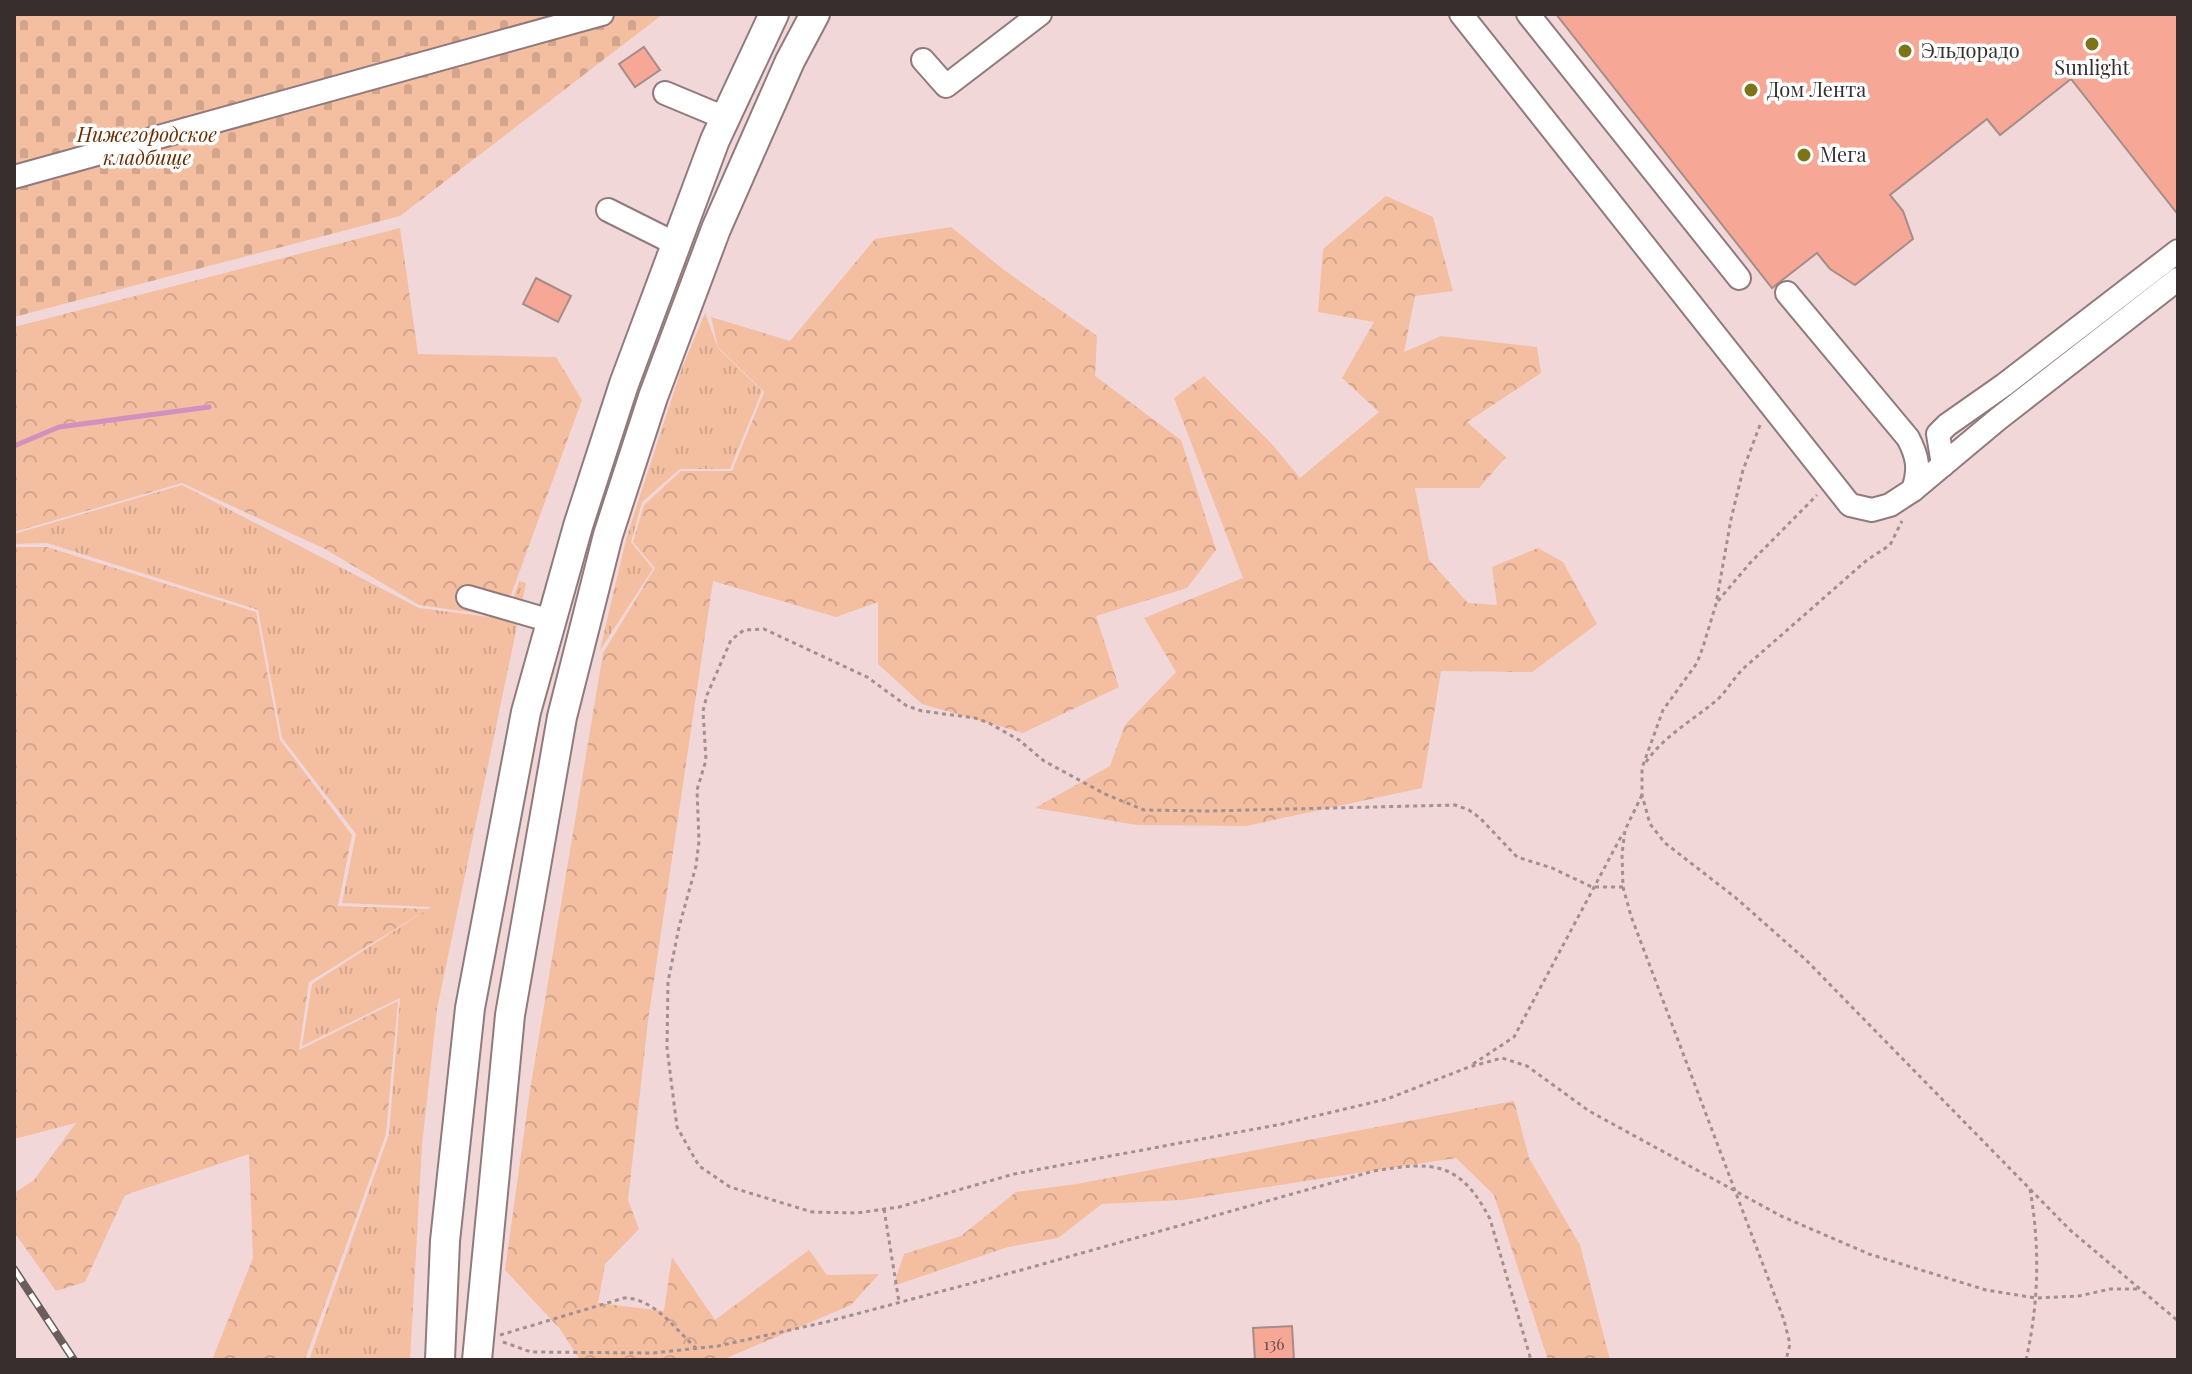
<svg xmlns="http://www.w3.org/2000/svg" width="2192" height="1374" viewBox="0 0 2192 1374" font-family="'Playfair Display',serif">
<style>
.grass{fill:url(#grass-tufts)}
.forest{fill:url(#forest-crowns)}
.cemetery{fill:url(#cemetery-stones)}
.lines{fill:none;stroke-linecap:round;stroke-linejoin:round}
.stream{stroke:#d191be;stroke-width:5}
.building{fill:#f6a796;stroke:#a58d88;stroke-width:2}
.minor-casing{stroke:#917a7b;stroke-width:26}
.major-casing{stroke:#917a7b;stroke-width:32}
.path{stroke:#a28f90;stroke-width:3;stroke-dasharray:4 4;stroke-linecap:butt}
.minor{stroke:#fff;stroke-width:22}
.major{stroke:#fff;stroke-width:28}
.rail-casing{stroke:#6c5d5d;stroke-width:8}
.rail{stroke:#fff;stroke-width:5;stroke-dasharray:15;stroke-linecap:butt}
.poi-dot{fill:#7c7417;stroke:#fff;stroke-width:3}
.labels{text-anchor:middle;stroke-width:7;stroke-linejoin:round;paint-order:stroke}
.number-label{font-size:16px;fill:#684c48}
.poi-label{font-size:20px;fill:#382e2e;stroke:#fff;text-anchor:start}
.park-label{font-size:20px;font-style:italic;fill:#6a2d00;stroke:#fff}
</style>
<defs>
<pattern id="grass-tufts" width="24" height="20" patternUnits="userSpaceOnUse" patternTransform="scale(2)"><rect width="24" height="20" fill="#f4bea1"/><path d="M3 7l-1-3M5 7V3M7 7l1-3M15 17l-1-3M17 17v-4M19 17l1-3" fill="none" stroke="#d2a48b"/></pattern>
<pattern id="forest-crowns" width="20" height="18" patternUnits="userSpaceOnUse" patternTransform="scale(2)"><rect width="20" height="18" fill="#f4bea1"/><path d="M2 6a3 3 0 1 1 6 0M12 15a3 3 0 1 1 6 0" fill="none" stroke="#d2a48b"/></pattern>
<pattern id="cemetery-stones" width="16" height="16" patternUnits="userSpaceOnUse" patternTransform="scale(2)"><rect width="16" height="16" fill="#f4bea1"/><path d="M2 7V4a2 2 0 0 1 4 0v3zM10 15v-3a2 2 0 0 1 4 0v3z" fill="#d2a48b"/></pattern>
</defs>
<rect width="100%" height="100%" fill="#f1d7d8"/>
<g class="grass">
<polygon points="705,313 718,348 762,391 730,469 680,469 642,502 631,542 653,569 600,650 626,539 680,373"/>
<polygon points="182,485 419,608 506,619 519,581 526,583 437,1009 422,1145 410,1360 309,1360 389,1134 400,998 302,1046 312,984 431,907 342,903 356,834 282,738 258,610 47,543 14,544 14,534"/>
</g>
<g class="forest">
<polygon points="1386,196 1433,217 1453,291 1415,296 1404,352 1441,336 1537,347 1541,373 1467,422 1506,457 1479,488 1415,488 1429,560 1468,603 1497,605 1492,567 1538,548 1563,562 1597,624 1532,672 1441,671 1422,788 1246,826 1137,825 1035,808 1110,766 1125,725 1176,672 1144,618 1243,578 1174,398 1204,376 1271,443 1300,478 1379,412 1342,378 1374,322 1318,312 1323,249"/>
<polygon points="951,227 1004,270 1097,336 1095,376 1181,440 1216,550 1187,588 1096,616 1119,687 1023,733 922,704 878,664 878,602 836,617 713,581 648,1021 628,1200 639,1229 605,1264 598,1303 664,1311 672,1257 715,1320 809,1250 827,1275 879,1274 851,1305 722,1360 580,1360 560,1329 505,1270 530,1090 603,653 655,568 633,542 644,505 681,471 732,471 764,392 718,347 711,317 790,341 875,239"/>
<polygon points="400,228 418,354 556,357 582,400 503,617 419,605 325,549 182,483 14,532 14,327"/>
<polygon points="14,547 47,547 256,612 280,740 352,835 338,906 428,909 309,982 299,1050 398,1001 386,1134 305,1360 212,1360 253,1258 249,1154 125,1195 85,1282 56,1291 14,1232 14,1193 34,1180 76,1123 14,1139"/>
<polygon points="1514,1101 1529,1158 1580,1245 1610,1360 1548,1360 1494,1195 1456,1158 1182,1200 1102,1204 1058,1238 1008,1247 893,1286 904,1254 961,1236 1016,1192 1077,1184"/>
</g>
<polygon class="cemetery" points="14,14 663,14 400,216 14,317"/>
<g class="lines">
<polyline class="stream" points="14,446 59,427 209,407"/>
</g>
<g class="building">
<polygon points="1556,14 2178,14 2178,210 2176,212 2071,79 2000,135 1987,119 1890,195 1903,211 1913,239 1855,285 1830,269 1817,253 1772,288"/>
<polygon points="644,47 660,70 635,87 619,64"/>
<polygon points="536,278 571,296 558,322 523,304"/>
<polygon points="1292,1326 1294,1360 1255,1360 1253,1328"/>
</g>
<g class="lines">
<g class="minor-casing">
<g id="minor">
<polyline points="1461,14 1850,505 1872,510 1890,505 1913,490 1998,419 2178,279"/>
<polyline points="1528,14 1739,278"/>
<polyline points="923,60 946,86 1040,14"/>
<polyline points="665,93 725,118"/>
<polyline points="14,177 602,14"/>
<polyline points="608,210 676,244"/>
<path d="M 1787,293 L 1908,438 C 1918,457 1920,469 1913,490"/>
<polyline points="1943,465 1938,434 1947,425 2004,385 2178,251"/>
<polyline points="468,597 551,621"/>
</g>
</g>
<g class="major-casing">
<g id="major">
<polyline points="440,1360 445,1241 470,1008 526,712 578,526 624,384 715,140 774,14"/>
<polyline points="477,1360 510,1015 562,717 608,535 653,397 716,229 790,61 815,14"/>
</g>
</g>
<g class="path">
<polyline points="1760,425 1743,470 1731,519 1716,604 1703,647 1697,663 1663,710 1642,768 1642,795 1650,824 1665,843 1736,898 1806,960 2070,1230 2178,1321"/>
<polyline points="1718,601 1750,563 1817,495"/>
<path d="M 1646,762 C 1664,736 1693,720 1717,700 C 1727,691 1734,677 1745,667 L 1867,560 L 1890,545 L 1902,521"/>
<polyline points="1642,795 1625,830 1622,854 1623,887 1631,916 1784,1320 1790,1344 1786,1360"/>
<polyline points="1623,887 1592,887 1552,868 1517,857 1480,818 1469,810 1455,805 1208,811 1144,810 1105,794 1044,761 1019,740 989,723 975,718 922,711 907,706 867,677 764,629 744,630 731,640 707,695 703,711 706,760 697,790 699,841 696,866 679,927 668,982 667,1048 677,1127 699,1166 730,1187 812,1212 857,1213 899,1207 1014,1174 1282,1124 1387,1099 1469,1067 1502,1058 1527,1066 1589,1111 1781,1216 1869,1254 1986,1290 2036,1298 2079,1296 2110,1289 2138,1289"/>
<polyline points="1473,1064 1514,1037 1623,833"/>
<polyline points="884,1209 899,1302"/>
<path d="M 500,1335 L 624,1298 C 654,1298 675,1329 696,1348"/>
<path d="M 503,1342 L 531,1352 L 653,1353 L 718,1346 L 826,1322 L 1025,1269 L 1374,1171 C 1433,1161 1460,1161 1490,1219 L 1531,1360"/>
<path d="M 2026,1360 C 2039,1302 2040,1247 2030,1189"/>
</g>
<use href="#minor" class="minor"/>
<use href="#major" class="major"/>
<g class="rail-casing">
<polyline id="rail" points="14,1269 74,1360"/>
</g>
<use href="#rail" class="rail"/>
</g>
<g class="poi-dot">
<circle cx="2092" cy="44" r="8"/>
<circle cx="1905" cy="51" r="8"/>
<circle cx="1751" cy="90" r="8"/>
<circle cx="1804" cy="155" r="8"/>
</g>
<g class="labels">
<g class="number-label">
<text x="1274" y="1350">136</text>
</g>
<g class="poi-label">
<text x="1921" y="58">Эльдорадо</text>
<text x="2092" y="75" text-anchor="middle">Sunlight</text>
<text x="1767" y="97">Дом Лента</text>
<text x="1820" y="162">Мега</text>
</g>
<g class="park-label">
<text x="147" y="142">Нижегородское<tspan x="147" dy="23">кладбище</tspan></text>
</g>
</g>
<rect width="2192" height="1374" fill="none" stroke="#382e2e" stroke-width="32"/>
</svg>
